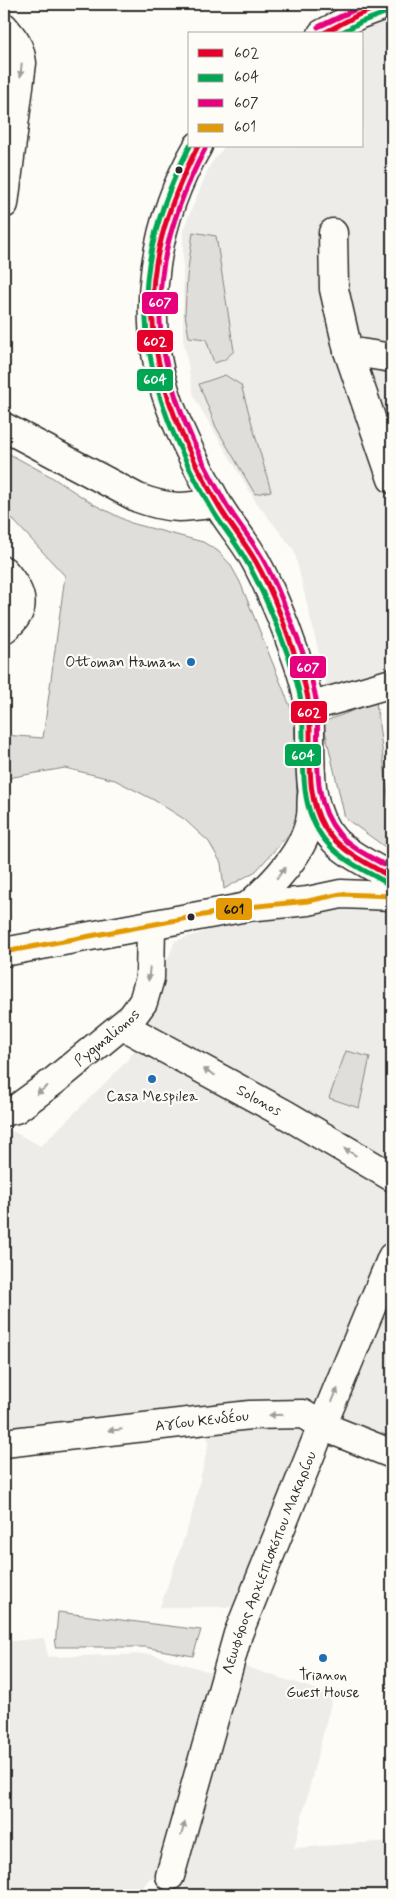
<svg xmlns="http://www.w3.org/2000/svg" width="396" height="1899" viewBox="0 0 396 1899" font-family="Mynerve,sans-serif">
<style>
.built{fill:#edece8}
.green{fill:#dfdeda;stroke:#858482}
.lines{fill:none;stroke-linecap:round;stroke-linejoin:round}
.minor-casing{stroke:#2b2b2b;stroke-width:31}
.major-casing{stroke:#2b2b2b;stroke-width:31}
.minor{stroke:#fdfcf7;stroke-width:28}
.major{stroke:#fdfcf7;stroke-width:28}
.bus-1-casing{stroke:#fdfcf7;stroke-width:9}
.bus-2-casing{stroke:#fdfcf7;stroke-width:9}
.bus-3-casing{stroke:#fdfcf7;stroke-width:9}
.bus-4-casing{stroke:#fdfcf7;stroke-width:9}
.bus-1{stroke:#e4002b;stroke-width:5}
.bus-2{stroke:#00a651;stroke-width:5}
.bus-3{stroke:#e5007d;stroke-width:5}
.bus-4{stroke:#e39a04;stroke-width:5}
.oneway{fill:#9e9e9b}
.bus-dot{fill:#2b2b2b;stroke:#fdfcf7;stroke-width:2}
.poi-dot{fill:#1f6fb2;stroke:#fdfcf7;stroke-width:2}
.labels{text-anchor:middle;stroke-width:4.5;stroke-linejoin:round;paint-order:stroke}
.poi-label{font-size:15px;fill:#2b2b2b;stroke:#fdfcf7}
.street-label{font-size:15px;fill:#2b2b2b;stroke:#fdfcf7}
.line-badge{stroke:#fdfcf7;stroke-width:2}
.badge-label{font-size:14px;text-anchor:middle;font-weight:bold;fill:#fff}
.pale-badge-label{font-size:14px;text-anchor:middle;font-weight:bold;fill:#111}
</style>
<rect width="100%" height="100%" fill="#fdfcf7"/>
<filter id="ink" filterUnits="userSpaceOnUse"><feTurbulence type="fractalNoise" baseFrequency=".02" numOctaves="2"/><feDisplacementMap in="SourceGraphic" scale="10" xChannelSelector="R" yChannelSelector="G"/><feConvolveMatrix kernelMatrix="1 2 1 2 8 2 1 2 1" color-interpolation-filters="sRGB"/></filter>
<g filter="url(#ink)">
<g class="built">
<polygon points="392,11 392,677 329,695 294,550 256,502 194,397 183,339 183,230 210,165 225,146 362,146 362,34 358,34"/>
<polygon points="392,904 392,1455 329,1439 243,1666 333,1695 294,1848 392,1841 392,1895 211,1895 150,1878 137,1895 4,1895 4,1642 44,1638 48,1657 151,1654 210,1672 245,1607 160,1607 191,1518 209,1442 196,1410 57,1434 4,1456 4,1127 41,1146 126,1062 137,1047 151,1001 175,941 254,916"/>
</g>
<g class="green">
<polygon points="193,232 216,236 234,351 224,360 214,363 206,339 189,337 185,314 187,277"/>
<polygon points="225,375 241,385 271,491 255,494 216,427 199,384"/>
<polygon points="4,451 50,476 93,504 131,523 203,542 218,551 230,564 240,582 294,716 298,824 256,871 224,889 221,863 209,842 184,819 154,800 115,780 65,768 13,777 4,781 4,735 43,738 65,576 4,510"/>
<polygon points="376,702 392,826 392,852 345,818 323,722"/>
<polygon points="346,1051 370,1057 359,1108 329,1098"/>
<polygon points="58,1612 201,1630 193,1656 144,1647 55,1647"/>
</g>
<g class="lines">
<g class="minor-casing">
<g id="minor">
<path d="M 4,27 C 15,40 20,46 22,63 L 4,204"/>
<polyline points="322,34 358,15 387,4"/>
<path d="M 198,146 C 155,219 139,313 166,394 C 178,431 197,467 216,501 C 226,520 241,536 252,555 C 266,579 276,604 286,629 C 295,655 306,680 309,707 C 313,750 302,806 334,840 C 348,855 375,867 392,878"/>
<polyline points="333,233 334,289 348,351 392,479"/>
<polyline points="348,351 392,358"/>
<path d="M 4,427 L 138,498 C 171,510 182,508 216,503"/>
<path d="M 4,571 C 23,593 29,610 4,629"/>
<polyline points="309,707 392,683"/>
<path d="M 247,907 C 273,884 305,852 311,816 C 312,809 311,802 312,796"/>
<path id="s1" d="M 123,1026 L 285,1114 L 392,1177"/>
<path id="s2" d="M 4,1112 L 16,1109 L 54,1081 L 132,1017 L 143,1002 L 150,978 L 151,926"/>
<path id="s3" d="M 4,1443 L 250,1415 L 303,1414 L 322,1426 L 392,1454"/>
<path id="s4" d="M 170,1876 L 238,1634 L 322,1426 L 392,1257"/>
</g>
</g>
<g class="major-casing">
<polyline id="major" points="4,952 247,907 308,901 341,894 392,896"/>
</g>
<use href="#minor" class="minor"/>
<use href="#major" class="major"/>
<g class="bus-1-casing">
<g id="bus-1">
<polyline points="322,34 358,15 387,4"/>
<path d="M 198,146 C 168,204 146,268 154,334 C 161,396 188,454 220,508 C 231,526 245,543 256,562 C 274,594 286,629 298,664 C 303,678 308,692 309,707 C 313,746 303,792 324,827 C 340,852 368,863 392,878"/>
</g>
</g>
<g class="bus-2-casing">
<g id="bus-2">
<polyline points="339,34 361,22 390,11"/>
<path d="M 190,146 C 119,280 138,384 213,511 C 223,528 236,542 245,559 C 259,582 270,608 280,634 C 289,658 299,683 302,708 C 306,755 294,809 330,846 C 346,863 369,872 388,884"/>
</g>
</g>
<g class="bus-3-casing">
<g id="bus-3">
<polyline points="318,27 367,4"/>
<path d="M 205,149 C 175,206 154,269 161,334 C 169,395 195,451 226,504 C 238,524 253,541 264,561 C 280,590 291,622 303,653 C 309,670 315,688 317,707 C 320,749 309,799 339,834 C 353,850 375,859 392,869"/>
</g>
</g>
<g class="bus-4-casing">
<polyline id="bus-4" points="4,952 247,907 308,901 341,894 392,896"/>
</g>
<use href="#bus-1" class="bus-1"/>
<use href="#bus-2" class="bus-2"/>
<use href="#bus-3" class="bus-3"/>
<use href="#bus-4" class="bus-4"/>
</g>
<defs><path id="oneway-solid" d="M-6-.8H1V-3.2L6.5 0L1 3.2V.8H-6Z" transform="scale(1.25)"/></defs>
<g class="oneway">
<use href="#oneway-solid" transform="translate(21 70) rotate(96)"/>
<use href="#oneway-solid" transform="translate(281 873) rotate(-54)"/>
<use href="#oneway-solid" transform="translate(149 974) rotate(96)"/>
<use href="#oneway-solid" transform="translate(209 1072) rotate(-152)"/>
<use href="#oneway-solid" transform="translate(42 1090) rotate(144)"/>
<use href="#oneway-solid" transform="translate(350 1152) rotate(-149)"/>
<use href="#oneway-solid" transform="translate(335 1395) rotate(-67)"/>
<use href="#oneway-solid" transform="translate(276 1415) rotate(179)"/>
<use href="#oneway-solid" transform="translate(115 1430) rotate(174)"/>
<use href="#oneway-solid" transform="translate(183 1829) rotate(-74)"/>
</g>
</g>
<g class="bus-dot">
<circle cx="179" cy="170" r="4.5"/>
<circle cx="191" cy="917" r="4.5"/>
</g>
<g class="poi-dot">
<circle cx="191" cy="662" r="5"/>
<circle cx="152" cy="1079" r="5"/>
<circle cx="323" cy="1658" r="5"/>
</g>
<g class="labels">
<g class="poi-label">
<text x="181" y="667" text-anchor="end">Ottoman Hamam</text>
<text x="152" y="1101">Casa Mespilea</text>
<text x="323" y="1680">Trianon<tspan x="323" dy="17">Guest House</tspan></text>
</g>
<g class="street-label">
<text dy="5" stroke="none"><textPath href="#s2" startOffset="128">Pygmalionos</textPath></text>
<text dy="5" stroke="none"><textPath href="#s1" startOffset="155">Solonos</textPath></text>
<text dy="5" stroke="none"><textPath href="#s3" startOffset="199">Αγίου Κενδέου</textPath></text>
<text dy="5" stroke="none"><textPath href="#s4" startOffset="329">Λεωφόρος Αρχιεπισκόπου Μακαρίου</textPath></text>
</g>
</g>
<g class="line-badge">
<rect x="141" y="291" width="38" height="24" rx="5" fill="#e5007d"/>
<rect x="136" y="329" width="38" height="24" rx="5" fill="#e4002b"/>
<rect x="136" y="368" width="38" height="24" rx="5" fill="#00a651"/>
<rect x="289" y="655" width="38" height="24" rx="5" fill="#e5007d"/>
<rect x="290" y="700" width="38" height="24" rx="5" fill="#e4002b"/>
<rect x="284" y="743" width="38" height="24" rx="5" fill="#00a651"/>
<rect x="215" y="897" width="38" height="24" rx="5" fill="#e39a04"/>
</g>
<g class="badge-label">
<text x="160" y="307">607</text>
<text x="155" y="346">602</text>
<text x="155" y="384">604</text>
<text x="308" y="672">607</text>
<text x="309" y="717">602</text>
<text x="303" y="760">604</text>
</g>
<g class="pale-badge-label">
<text x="234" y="914">601</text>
</g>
<rect width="396" height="1899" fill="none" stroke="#fdfcf7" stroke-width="20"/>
<rect x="10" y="10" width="376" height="1879" fill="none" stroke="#2b2b2b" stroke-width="2" filter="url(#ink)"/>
<rect x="188" y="32" width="175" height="115" fill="#fdfcf7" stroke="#a9a8a5"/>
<rect x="198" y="49" width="25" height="8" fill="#e4002b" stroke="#a9a8a5"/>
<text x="234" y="58" font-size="15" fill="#2b2b2b">602</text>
<rect x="198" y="74" width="25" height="8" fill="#00a651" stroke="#a9a8a5"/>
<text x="234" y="82" font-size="15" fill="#2b2b2b">604</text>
<rect x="198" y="99" width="25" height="8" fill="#e5007d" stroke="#a9a8a5"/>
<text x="234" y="108" font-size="15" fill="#2b2b2b">607</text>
<rect x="198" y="124" width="25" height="8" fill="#e39a04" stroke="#a9a8a5"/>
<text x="234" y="132" font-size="15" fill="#2b2b2b">601</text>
</svg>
